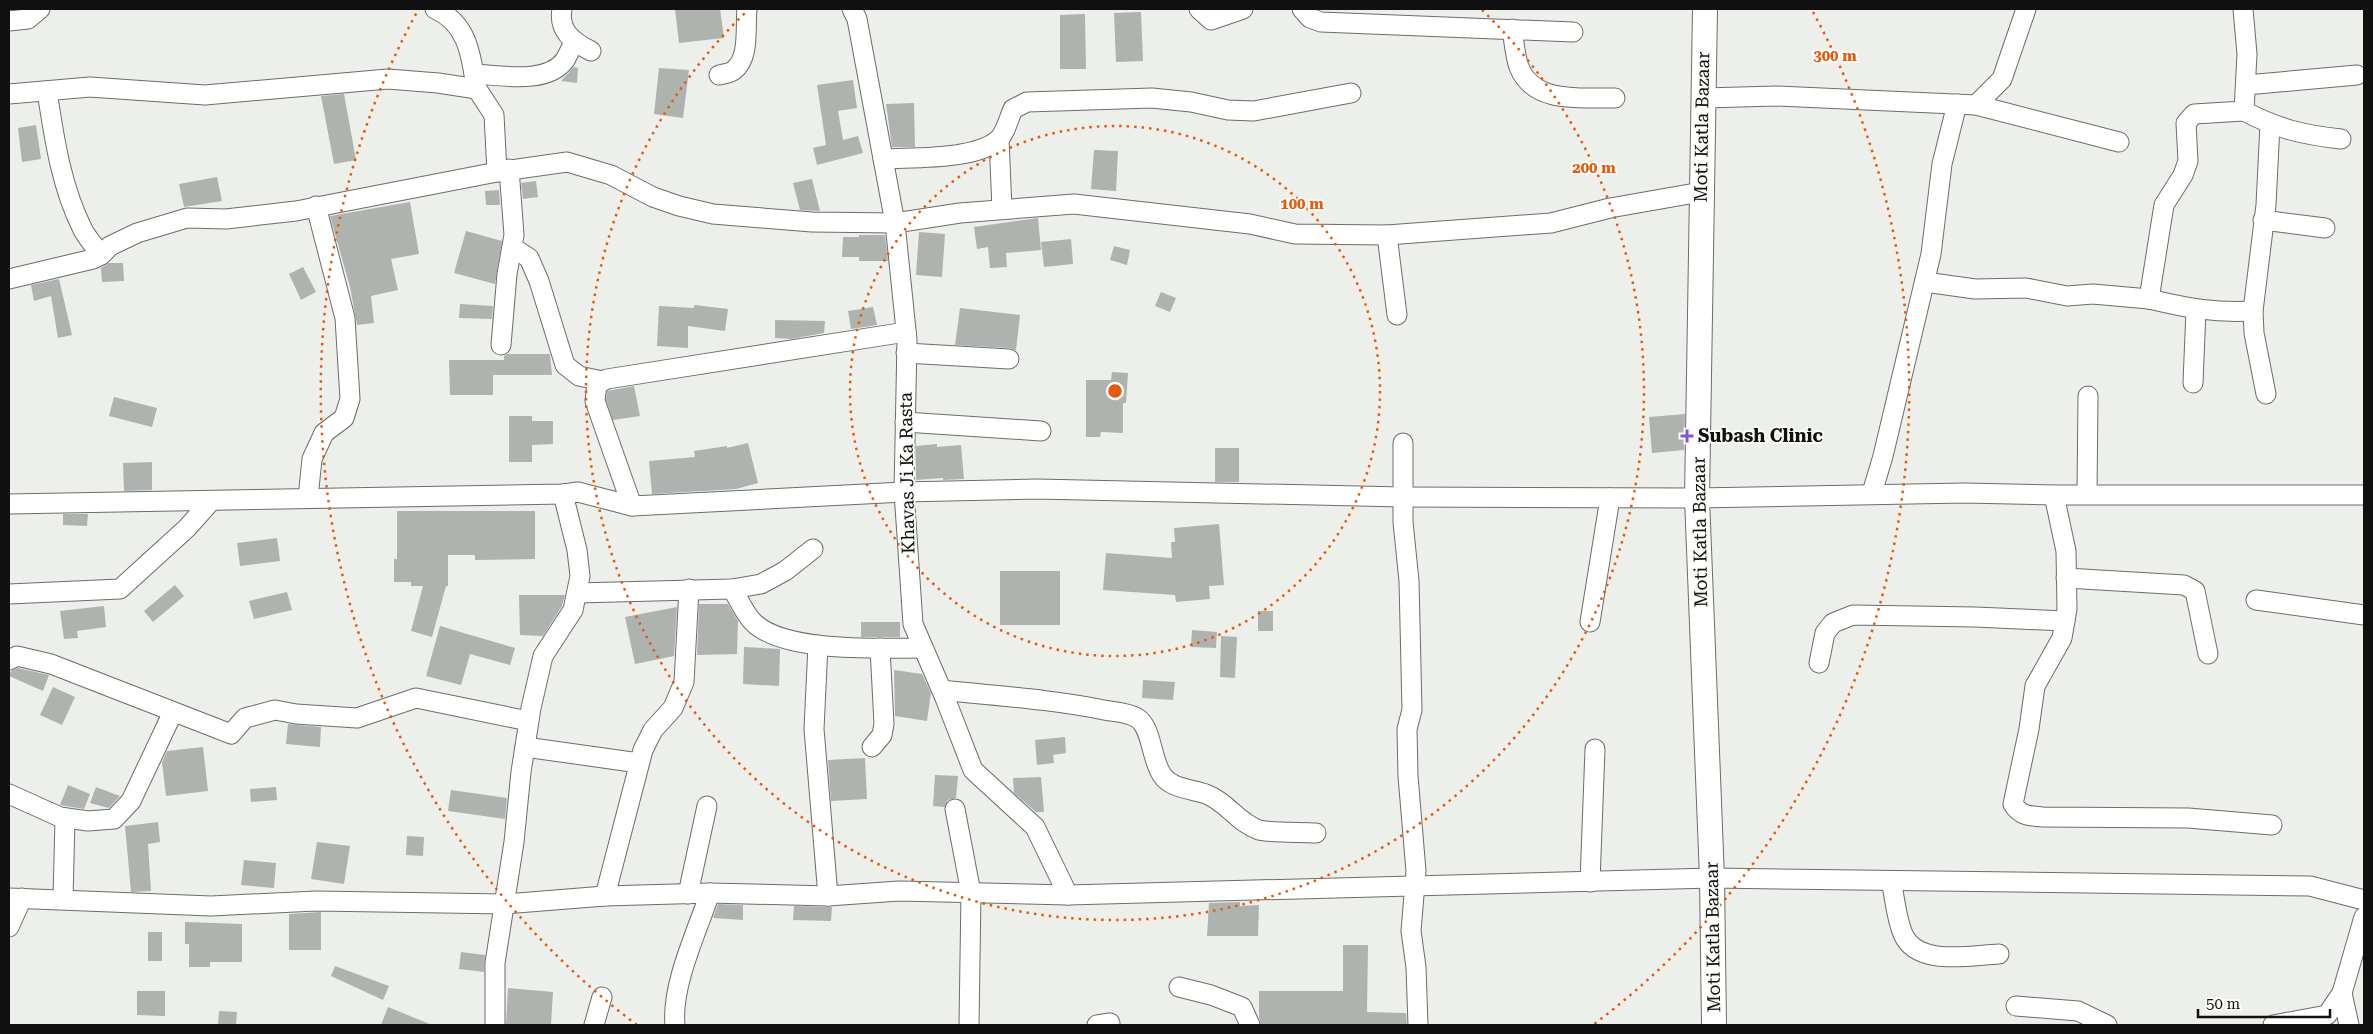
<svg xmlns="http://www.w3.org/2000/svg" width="2373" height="1034" viewBox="0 0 2373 1034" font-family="'Roboto Serif',serif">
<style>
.building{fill:#aeb3b0}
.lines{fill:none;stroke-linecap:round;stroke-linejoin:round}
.minor-casing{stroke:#6b6d6a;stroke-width:21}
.tertiary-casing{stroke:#6b6d6a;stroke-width:26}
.minor{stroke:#fff;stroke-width:19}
.tertiary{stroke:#fff;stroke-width:24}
.ring{fill:none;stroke:#e8590c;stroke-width:2.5;stroke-dasharray:2.5 5}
.poi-dot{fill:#7e59d3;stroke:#fafcf8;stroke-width:2}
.labels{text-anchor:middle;stroke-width:4;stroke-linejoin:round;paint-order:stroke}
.street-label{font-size:18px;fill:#0f100f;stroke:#fafcf8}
.poi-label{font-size:18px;font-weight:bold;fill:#0f100f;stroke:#fafcf8;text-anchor:start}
.centre{fill:#e8590c;stroke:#fafcf8;stroke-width:2.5}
.ring-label{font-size:15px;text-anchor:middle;font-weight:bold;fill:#e8590c;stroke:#fafcf8;stroke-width:4;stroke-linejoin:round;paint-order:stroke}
</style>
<rect width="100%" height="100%" fill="#edefeb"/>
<g class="building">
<polygon points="675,9 720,9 724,38 679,43"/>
<polygon points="1141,12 1143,61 1116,62 1114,13"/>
<polygon points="1085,14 1086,69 1060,69 1060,15"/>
<polygon points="574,67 578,68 577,83 561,81"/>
<polygon points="659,68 689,70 683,118 654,114"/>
<polygon points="853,80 857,108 838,111 843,140 858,136 863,153 817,165 813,148 826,145 817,85"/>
<polygon points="344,94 356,160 334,164 321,96"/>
<polygon points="914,103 915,147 892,147 886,104"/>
<polygon points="36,125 41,159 22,162 18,128"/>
<polygon points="1094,150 1118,151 1116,191 1091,189"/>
<polygon points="217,177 222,201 184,207 179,184"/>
<polygon points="812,179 820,211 800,210 793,183"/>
<polygon points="536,181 538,197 523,199 521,183"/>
<polygon points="499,190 500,205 486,205 485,191"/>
<polygon points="410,202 419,254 391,259 398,290 371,296 374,323 357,325 350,287 330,216"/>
<polygon points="1038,218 1041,250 1006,253 1007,267 990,268 988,247 977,249 974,227"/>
<polygon points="466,231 502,241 495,284 454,273"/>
<polygon points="919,232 945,234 942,277 916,275"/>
<polygon points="859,235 885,235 888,261 859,261 859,257 842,257 843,237 859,237"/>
<polygon points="1071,239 1073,264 1044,267 1041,242"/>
<polygon points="1114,246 1130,250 1127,265 1110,260"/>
<polygon points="109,263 123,263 124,281 102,282 101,268"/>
<polygon points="303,267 316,292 301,300 289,274"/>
<polygon points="59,279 72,335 58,338 51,296 34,301 31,285"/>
<polygon points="1161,292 1176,298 1170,312 1155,306"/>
<polygon points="460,304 493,306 492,319 459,318"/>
<polygon points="694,305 728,309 725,331 688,326 688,348 657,346 659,306 694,308"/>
<polygon points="873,307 877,325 851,329 848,311"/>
<polygon points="960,308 1020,315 1016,350 1010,348 955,345"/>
<polygon points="775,320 825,321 824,333 791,339 775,338"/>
<polygon points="507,354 550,354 552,375 493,375 493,395 450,395 449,360 504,360 504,356"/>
<polygon points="1112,372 1128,373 1126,403 1123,403 1123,433 1101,432 1100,437 1086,437 1086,380 1111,380"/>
<polygon points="634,386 640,416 613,420 606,400 607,391"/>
<polygon points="114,397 157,408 152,427 109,416"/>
<polygon points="1685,414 1684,450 1652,453 1649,417"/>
<polygon points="509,416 532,416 532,421 553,421 553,444 532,445 532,462 509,462"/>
<polygon points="748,443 758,483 736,489 652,494 649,461 695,457 694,451 727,446 727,448"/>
<polygon points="937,444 937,447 961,445 964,479 943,480 943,478 916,480 916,446"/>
<rect x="1215" y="448" width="24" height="34"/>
<polygon points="152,462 152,490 124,491 123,463"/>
<polygon points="397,511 535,511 535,559 475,560 475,555 448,555 448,586 446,586 432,637 411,631 423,586 411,586 411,582 394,582 394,559 397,559"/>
<polygon points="63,514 88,514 87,526 63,525"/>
<polygon points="1219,524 1224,585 1209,586 1210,599 1176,602 1175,595 1103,590 1106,553 1172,558 1171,542 1175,542 1174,528"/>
<polygon points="277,538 280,561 240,566 237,543"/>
<rect x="1000" y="571" width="60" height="54"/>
<polygon points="175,585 184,596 153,622 144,611"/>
<polygon points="287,592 292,610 254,619 249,601"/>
<polygon points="519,595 565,595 562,606 543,636 520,635"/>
<polygon points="699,604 728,604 738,621 737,654 697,655"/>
<polygon points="104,606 106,627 77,631 78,638 64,639 60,611"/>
<polygon points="677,607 674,656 635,664 625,617"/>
<rect x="1258" y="611" width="15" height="20"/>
<rect x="861" y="622" width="39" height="15"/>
<polygon points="440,626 515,648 510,665 470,654 461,685 426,676"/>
<polygon points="1192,630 1217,632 1216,648 1191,647"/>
<polygon points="1221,636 1237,637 1235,678 1220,677"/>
<polygon points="744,647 780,649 779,686 743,684"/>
<polygon points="18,668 49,675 43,691 9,676 11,671"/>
<polygon points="894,670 922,674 931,693 927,721 895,716"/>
<polygon points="1143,680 1175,682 1173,700 1142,698"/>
<polygon points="53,687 75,697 62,725 40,715"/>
<polygon points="288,724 321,727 320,747 286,744"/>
<polygon points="1065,737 1066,753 1053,755 1054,763 1037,765 1035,740"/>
<polygon points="203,747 208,791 166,796 162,762 167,751"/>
<polygon points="865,758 867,799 831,801 828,760"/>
<polygon points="935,775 958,776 956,798 948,800 944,807 933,806"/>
<polygon points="1041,777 1044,812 1036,812 1014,793 1013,778"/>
<polygon points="68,785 90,794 84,809 60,805"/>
<polygon points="96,787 120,796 119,797 109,808 90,803"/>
<polygon points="276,787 277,800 251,802 250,789"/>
<polygon points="451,790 507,798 505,819 448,811"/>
<polygon points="158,822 160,842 148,844 151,891 131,892 125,826"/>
<polygon points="407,836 424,837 423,856 406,855"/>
<polygon points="317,842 350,846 344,884 311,879"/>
<polygon points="244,860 276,863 274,888 241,885"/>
<polygon points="1240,902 1240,906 1259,905 1258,936 1207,936 1209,903"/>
<polygon points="718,904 743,905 743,920 713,918"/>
<polygon points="794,906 832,907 831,921 793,920"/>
<polygon points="321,912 321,950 289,950 289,914"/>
<polygon points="185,922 242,924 242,962 210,962 210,967 189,967 189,944 185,944"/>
<rect x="148" y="932" width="14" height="29"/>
<polygon points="1343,945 1368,945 1367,1012 1406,1013 1407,1025 1261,1025 1259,1017 1259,991 1343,991"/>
<polygon points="461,952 485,955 484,972 459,969"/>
<polygon points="335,966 389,986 383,1000 331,976"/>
<polygon points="508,988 553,992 551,1025 506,1025"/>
<polygon points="137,991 165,991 165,1016 137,1015"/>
<polygon points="388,1007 432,1025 381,1025"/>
<polygon points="219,1011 237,1012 236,1025 218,1025"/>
</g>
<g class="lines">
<g class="minor-casing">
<g id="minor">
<path d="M 435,9 C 467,23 471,54 476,86"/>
<path d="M 562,9 C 558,31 573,42 591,51"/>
<polyline points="852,9 857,19 895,223 907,340 904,492 913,624 945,698 973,770 1035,827 1068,895"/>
<polyline points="1199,9 1211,20 1243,9"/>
<polyline points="1302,9 1310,18 1321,22 1573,32"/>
<polyline points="9,21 28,19 40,9"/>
<path d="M 1512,29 C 1514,41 1515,56 1519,67 C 1534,105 1583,97 1615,98"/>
<path d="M 474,74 C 500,75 547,85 565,60 C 568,55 571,48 574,42"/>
<path d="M 719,75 C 724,74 731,73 734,70 C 750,58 745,27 747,9"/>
<polyline points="2246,85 2357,75"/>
<path d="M 47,91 C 54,137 61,187 83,230 C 88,239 95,247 101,255"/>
<polyline points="9,94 90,87 205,95 388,79 438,83 477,89 494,115 497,172"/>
<polyline points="1704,98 1776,96 1976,105 2002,79 2026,9"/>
<polyline points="1976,105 2119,142"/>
<path d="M 2244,111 C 2278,129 2304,135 2341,139"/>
<polyline points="999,139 1002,209"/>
<path d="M 883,159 C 914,157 975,160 998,140 C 1005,134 1009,118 1013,109 L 1027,102 L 1152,98 L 1191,102 L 1228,110 L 1254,111 L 1351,93"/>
<polyline points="2263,220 2325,228"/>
<polyline points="1387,235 1397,315"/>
<polyline points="512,247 529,258 539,281 565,365 579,376 602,381"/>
<polyline points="9,279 93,259 101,255 110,246 137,233 187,218 226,219 296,211 497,172 567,162 611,175 653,197 679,206 713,214 812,222 895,223 960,213 1074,204 1250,224 1295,234 1387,235 1551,223 1610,208 1701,192"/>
<polyline points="1925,282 1975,289 2026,288 2067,296 2093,294 2149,299 2164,205 2183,175 2188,161 2186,123 2194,114 2244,111 2247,54 2243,9"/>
<path d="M 2149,299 C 2187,308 2213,313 2253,311"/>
<polyline points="501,345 507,274 514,235 509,169"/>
<polyline points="906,353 1009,359"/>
<polyline points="2193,383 2196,310"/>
<polyline points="2266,394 2254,333 2253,311 2266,205 2270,124"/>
<polyline points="905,422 1041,431"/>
<polyline points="1403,443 1403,522 1409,581 1412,710 1407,729 1408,776 1416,871 1411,931 1416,967 1418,1025"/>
<polyline points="1872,493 1883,456 1931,254 1942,164 1957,104"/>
<polyline points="2087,494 2088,396"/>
<path d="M 2054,495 L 2066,551 L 2067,609 L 2062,638 L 2035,686 L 2029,729 L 2013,804 C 2020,816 2030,816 2043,817 L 2188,818 L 2272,825"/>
<polyline points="308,498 312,459 324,433 344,418 350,399 345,318 316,206"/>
<polyline points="9,504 563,494 578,492 632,506 904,492 1037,489 1403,497 1697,498 1964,493 2054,495 2364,495"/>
<polyline points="632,506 595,401 597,384 607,379 906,332"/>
<polyline points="2066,578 2184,585 2195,591 2208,654"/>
<path d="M 732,589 C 739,599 744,613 753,622 C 783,653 881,648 923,648"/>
<polyline points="577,593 732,589 761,584 785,571 813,549"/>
<polyline points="9,594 120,589 187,528 211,501"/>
<polyline points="2256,600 2364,615"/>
<polyline points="1590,622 1610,498"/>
<polyline points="818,645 814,729 828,896"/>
<polyline points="9,660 17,656 51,664 231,734 245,718 275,710 296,714 357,718 416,698 528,721"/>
<polyline points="1819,663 1825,633 1833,623 1853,615 1975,617 2065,621"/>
<path d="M 942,690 C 996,696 1050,699 1104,710 C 1114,712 1128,712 1137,718 C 1152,727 1151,759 1162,775 C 1171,789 1193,789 1206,794 C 1227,802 1238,823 1259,830 C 1270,833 1303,832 1316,833"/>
<polyline points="525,747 639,763"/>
<polyline points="872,747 882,735 884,724 880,648"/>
<polyline points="9,794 60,817 88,821 114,819 131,801 173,712"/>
<polyline points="955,809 971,893 969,1025"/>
<path d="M 1891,881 C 1895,897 1896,918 1903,934 C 1917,967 1971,955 1999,954"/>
<polyline points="1590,882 1595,749"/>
<polyline points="688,894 707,806"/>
<polyline points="605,896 643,750 653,730 673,708 684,682 689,589"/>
<polyline points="9,898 211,906 316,901 505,904 605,896 710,893 828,896 899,891 1068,895 1712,878 2310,886 2364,900"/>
<polyline points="63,899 65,819"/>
<polyline points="9,927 22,898"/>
<polyline points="1179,987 1211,995 1242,1007 1250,1025"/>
<polyline points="2342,993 2349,1025"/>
<polyline points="2016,1006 2078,1011 2107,1025"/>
<polyline points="495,1025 495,963 514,842 521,772 531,708 543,656 573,610 580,576 577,550 563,494"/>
<polyline points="594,1025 602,997"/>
<path d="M 675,1025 C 671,986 697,931 710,893"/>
<polyline points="1097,1025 1110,1023"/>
<polyline points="2273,1025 2327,1015 2342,993 2364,917"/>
</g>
</g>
<g class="tertiary-casing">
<polyline id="tertiary" points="1705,9 1697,498 1712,878 1714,1025"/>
</g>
<use href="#minor" class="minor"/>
<use href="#tertiary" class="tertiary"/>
</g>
<g class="ring">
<circle cx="1115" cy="391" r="265"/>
<path d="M1482 10A529 529 0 1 1 748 10"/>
<path d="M637 1025A794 794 0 0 1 417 12M1813 12A794 794 0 0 1 1593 1025"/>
</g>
<path class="poi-dot" d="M1684.5 428.5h5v5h5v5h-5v5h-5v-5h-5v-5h5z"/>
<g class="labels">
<g class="street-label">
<text transform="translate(1702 127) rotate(-89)" y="6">Moti Katla Bazaar</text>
<text transform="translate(907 473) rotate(-91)" y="6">Khavas Ji Ka Rasta</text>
<text transform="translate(1700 532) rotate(-91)" y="6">Moti Katla Bazaar</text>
<text transform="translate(1713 937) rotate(-91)" y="6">Moti Katla Bazaar</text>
</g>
<g class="poi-label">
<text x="1698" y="442">Subash Clinic</text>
</g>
</g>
<circle cx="1115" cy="391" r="8" class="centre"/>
<g class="ring-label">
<text x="1835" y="61">300 m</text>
<text x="1594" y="173">200 m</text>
<text x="1302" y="209">100 m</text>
</g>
<rect width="2373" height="1034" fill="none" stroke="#0f100f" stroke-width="20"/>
<path d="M2198 1009v8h132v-8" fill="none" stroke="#0f100f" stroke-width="2.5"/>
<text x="2206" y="1009" font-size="15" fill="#0f100f" stroke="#fafcf8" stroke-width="4" paint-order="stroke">50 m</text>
</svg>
